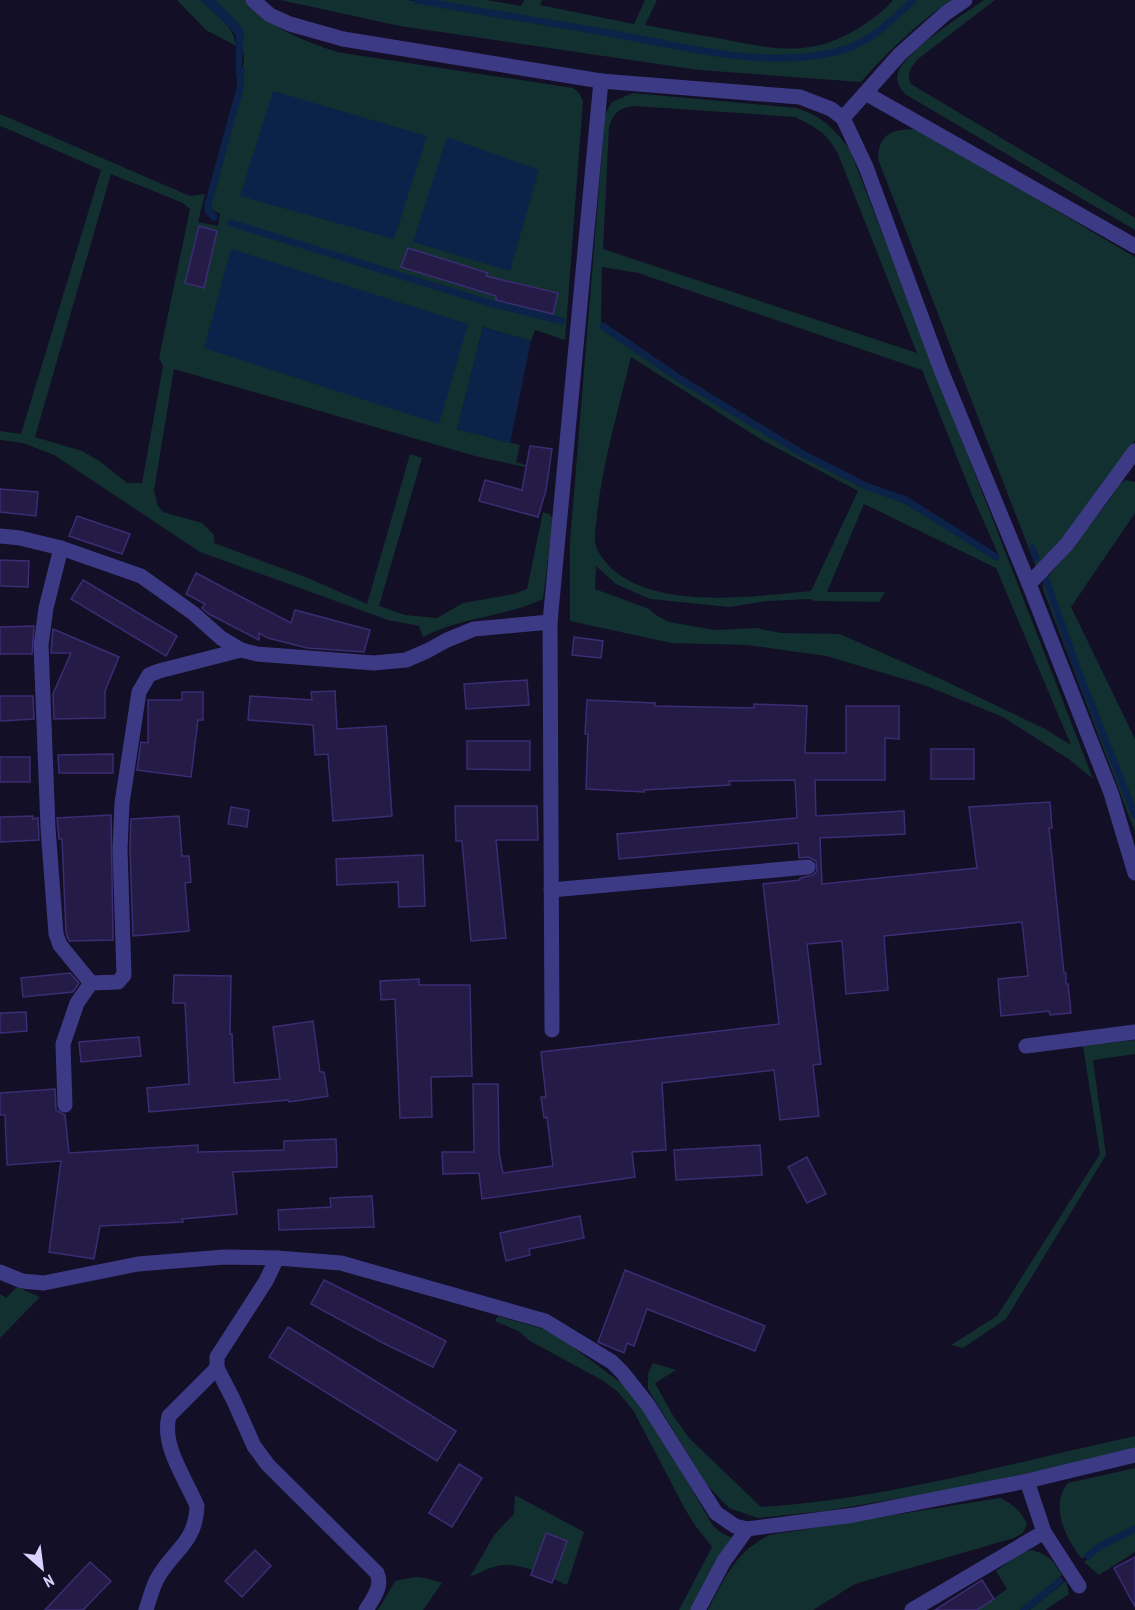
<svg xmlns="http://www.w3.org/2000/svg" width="1135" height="1610" viewBox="0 0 1135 1610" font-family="'PT Sans Narrow',sans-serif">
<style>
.green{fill:#12302f;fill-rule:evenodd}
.water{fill:#0c2248}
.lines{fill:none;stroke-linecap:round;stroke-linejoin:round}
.stream{stroke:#0c2248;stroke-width:7}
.building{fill:#241b47;stroke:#3b2d73;stroke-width:1.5}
.minor{stroke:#3d3a85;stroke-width:15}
</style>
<rect width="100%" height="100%" fill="#130f26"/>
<g class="green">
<path d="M 177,0 L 200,0 C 214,13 235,26 236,46 L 206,30 Z"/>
<path d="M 215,0 L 245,0 C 274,29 298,39 337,52 L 573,88 L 579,93 L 583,101 L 565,340 L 535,330 L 531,341 L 483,327 L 457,429 L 520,445 L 516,462 L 556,474 L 475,456 L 174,369 L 154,491 L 158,506 L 163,512 L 202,523 L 214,535 L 214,543 L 308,578 L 367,604 L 410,454 L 422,458 L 379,606 L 405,615 L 437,618 L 463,603 L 514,594 L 527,589 L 543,512 L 550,514 L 553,520 L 543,599 C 505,617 460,617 423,637 L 419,626 L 388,620 L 200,552 L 54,455 L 23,443 L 0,440 L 0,431 L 21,434 L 101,170 L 1,126 L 0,128 L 0,114 L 190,196 L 205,194 L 198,222 L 218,226 L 220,214 L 212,210 L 211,205 L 243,88 L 241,77 L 244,60 L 240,25 ZM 111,174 L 183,203 L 190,209 L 159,358 L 163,366 L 142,483 L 127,483 L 101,462 L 82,451 L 35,437 ZM 233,222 L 486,300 L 563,319 L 562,322 L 485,303 L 231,225 Z"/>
<path d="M 280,0 L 407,0 L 765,61 C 795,59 830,60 857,47 C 879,36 898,16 916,0 L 951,0 C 917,24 888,51 861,82 L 699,70 L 400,26 Z"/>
<path d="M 425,0 L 486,0 L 521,6 L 524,0 L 542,0 L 540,5 L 634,24 L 645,0 L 657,0 L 645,25 C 671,30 697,35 723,39 C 778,50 815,58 865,24 C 875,17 885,10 893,0 L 911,0 C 890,19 868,41 840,49 C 766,70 687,45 614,32 C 551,21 488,12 425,0 Z"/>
<path d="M 984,0 L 995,0 L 918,59 C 911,68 906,73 911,84 L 1135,218 L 1135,230 L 905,94 C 900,88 895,81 898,73 C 904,52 964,14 984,0 Z"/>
<path d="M 633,93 L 797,108 C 823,117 833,127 850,150 L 1093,779 L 1070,760 L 1003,717 L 924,685 L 826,656 L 747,645 L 671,643 L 570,621 L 570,542 L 605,114 L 612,102 ZM 635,106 L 795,117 C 817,128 826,132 838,154 L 917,353 L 603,249 L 609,127 C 614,112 619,108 635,106 ZM 602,267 L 638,273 L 922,370 L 972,495 L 999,556 L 998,560 L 904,503 L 863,488 L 805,458 L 685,385 L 604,331 L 601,325 ZM 631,357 L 762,440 L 858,491 L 811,591 C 753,596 658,611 611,568 C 604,561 596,551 595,541 C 594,533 597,522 597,514 C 603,461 619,408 631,357 ZM 864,504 L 996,568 L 1071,745 L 1045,729 L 943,680 L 840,634 L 781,633 L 756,628 L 715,630 L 669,622 L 656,615 L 649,609 L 595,589 L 596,566 L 616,584 L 650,599 L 729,607 L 768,601 L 810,599 L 815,601 L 879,602 L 885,592 L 827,592 Z"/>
<path d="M 918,129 L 1135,257 L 1135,440 L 1063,538 L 1036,567 L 878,159 C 878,132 895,129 918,129 Z"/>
<polygon points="1126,480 1135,482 1135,513 1071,607 1135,739 1135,810 1077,664 1047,578 1108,502 1120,484"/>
<polygon points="1045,580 1075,665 1135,819 1135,832 1043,589 1043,584"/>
<polygon points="1135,1040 1135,1054 1093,1060 1106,1155 1006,1319 963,1348 951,1345 997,1316 1100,1154 1083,1046"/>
<polygon points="17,1287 40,1297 0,1338 0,1294 6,1298"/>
<polygon points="498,1316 543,1329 565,1341 621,1383 644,1406 713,1526 720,1532 734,1539 692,1610 679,1610 712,1547 694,1524 685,1509 633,1410 618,1392 602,1380 530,1341 518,1331 495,1321"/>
<path d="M 653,1363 L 676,1370 L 655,1383 L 672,1414 L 690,1439 L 761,1507 C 888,1499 1011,1463 1135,1436 L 1135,1448 L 1046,1469 L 943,1491 L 825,1511 L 758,1518 L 729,1508 L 707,1485 L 648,1389 L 648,1374 Z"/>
<path d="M 1135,1468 L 1135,1527 L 1099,1544 L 1082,1559 C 1066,1539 1049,1506 1068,1483 Z"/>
<path d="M 515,1495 L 584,1532 L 567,1585 C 546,1576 521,1561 497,1566 C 488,1568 479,1573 470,1577 L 494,1535 L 514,1514 Z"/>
<path d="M 1000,1498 C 1013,1504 1020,1510 1027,1524 L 1023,1533 L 1014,1538 L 855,1584 L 813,1610 L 708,1610 C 725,1577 735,1553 769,1535 Z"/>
<polygon points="1135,1530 1135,1552 1099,1575 1084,1562 1102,1547"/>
<path d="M 1031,1550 C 1048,1554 1054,1561 1062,1575 L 1020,1610 L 977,1610 L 1007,1589 L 996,1571 L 1019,1554 Z"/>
<polygon points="415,1577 426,1578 442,1583 423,1610 378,1610 395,1581"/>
<polygon points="1066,1581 1069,1594 1045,1610 1030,1610"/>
</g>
<g class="water">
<polygon points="200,0 215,0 240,25 244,32 241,77 236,78 236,36 230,28"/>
<polygon points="273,91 427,136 394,239 240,196"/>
<polygon points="447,137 539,170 510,271 413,242"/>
<polygon points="231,249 468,324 439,424 204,348"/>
<polygon points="483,327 531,341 510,443 457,429"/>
</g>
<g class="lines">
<g class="stream">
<path d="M 417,0 C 482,12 548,22 614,34 C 688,47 764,70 839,51 C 869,44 892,20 913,0"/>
<polyline points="214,217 208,211 208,205 240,88 241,70"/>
<polyline points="231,223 486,302 562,321"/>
<polyline points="603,326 677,377 805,455 866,486 906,500 996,557"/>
<polyline points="1032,548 1036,558"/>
<polyline points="1043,571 1076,665 1135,815"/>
<polyline points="1088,1556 1100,1546 1135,1529"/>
<polyline points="1024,1610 1060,1581"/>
</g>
</g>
<g class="building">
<polygon points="199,226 217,231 204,288 185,283"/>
<polygon points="408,248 488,273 486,276 558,293 553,314 496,300 496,296 401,267"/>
<polygon points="530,446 552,449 546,490 538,517 479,501 485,480 522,490"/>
<polygon points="0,489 38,492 36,516 0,512"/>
<polygon points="77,516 130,534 122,554 69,536"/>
<polygon points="0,560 29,561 28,587 0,586"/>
<polygon points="196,573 291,623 295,610 370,630 364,652 307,648 268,638 259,633 259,640 209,614 202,608 205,604 186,594"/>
<polygon points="83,580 177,636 166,656 71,599"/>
<polygon points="34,626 32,654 0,654 0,627"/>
<polygon points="53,629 119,657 105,691 105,718 54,719 53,694 71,653 51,653"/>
<polygon points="574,637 603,641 601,658 572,655"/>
<polygon points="527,680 529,705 466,709 464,684"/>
<polygon points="335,691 337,729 386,726 392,816 333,821 328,754 315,755 313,725 248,720 250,696 312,700 311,692"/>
<polygon points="182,692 203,692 203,720 198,720 191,777 137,770 141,742 148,743 148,700 182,700"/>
<polygon points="0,696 33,696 34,719 0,721"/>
<polygon points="587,700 655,703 655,706 754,708 754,704 807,706 805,753 846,753 846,706 899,706 899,739 885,738 885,780 815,780 816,816 904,811 905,834 820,838 822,884 977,868 969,807 1050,802 1052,828 1049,828 1064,973 1066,973 1066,984 1068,984 1071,1013 1050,1015 1049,1011 1001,1016 998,979 1028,976 1022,922 884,936 888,990 846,994 842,941 807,944 821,1064 813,1065 819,1116 780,1120 774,1070 662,1083 666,1150 632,1152 635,1177 482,1199 479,1173 443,1174 442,1152 474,1152 473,1084 498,1084 499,1153 503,1173 553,1166 547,1117 544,1118 541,1097 546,1097 541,1052 779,1024 763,884 800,880 800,878 813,875 817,871 816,861 808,857 799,858 798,843 619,859 617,834 797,818 795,780 729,781 730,785 644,790 644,792 586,789 588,734 585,734"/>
<polygon points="467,741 530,741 530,770 467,769"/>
<rect x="931" y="749" width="43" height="30"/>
<polygon points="113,754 113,773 59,773 58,755"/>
<rect x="0" y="757" width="30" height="25"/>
<polygon points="455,806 537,806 538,840 496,840 506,938 471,941 462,841 456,841"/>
<polygon points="231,807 249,810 247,827 228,824"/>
<polygon points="111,815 113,940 69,941 66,932 62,839 59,839 57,818"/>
<polygon points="33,816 33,819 38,818 39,840 0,842 0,817"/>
<polygon points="179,816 182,856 189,856 191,882 185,883 189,931 133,936 130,849 131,819"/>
<polygon points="423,855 425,906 399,907 398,882 337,885 336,859"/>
<polygon points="70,973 79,983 73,992 23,997 21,978"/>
<polygon points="174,975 231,976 230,1034 232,1034 234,1083 280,1079 273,1027 313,1021 320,1072 324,1072 328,1096 289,1102 288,1100 149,1112 147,1088 189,1084 185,1003 173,1003"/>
<polygon points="419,979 419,985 470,985 472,1076 431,1077 432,1117 400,1118 395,999 381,1000 380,981"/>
<polygon points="26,1012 27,1031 0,1033 0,1013"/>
<polygon points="139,1037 141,1056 81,1062 79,1042"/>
<polygon points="55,1089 56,1110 65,1115 69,1153 198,1145 198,1152 284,1150 284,1141 336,1139 337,1167 233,1172 237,1214 182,1219 183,1222 100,1226 94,1259 49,1252 61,1161 7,1165 5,1115 0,1115 0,1093"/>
<polygon points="760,1145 762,1175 676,1180 674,1150"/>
<polygon points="807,1157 826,1194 807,1203 788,1167"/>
<polygon points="372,1196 374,1227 279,1230 278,1210 331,1207 330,1198"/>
<polygon points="580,1216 584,1238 529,1249 530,1255 506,1261 500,1233"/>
<polygon points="625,1270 765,1326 755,1351 647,1309 634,1346 627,1343 624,1353 598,1342"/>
<polygon points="324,1280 446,1341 433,1367 383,1343 311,1304"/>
<polygon points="288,1327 456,1431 437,1461 269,1357"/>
<polygon points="459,1464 482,1478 452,1527 429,1513"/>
<polygon points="546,1533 567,1541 552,1583 531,1575"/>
<polygon points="255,1550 271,1566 242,1597 225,1581"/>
<polygon points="1135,1557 1135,1607 1114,1568"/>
<polygon points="90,1562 111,1581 83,1610 45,1610"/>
<polygon points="982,1580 994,1599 977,1610 935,1610"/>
</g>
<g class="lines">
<g class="minor">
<polyline points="253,0 270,15 290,24 343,39 601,81 800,97 831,109 843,118 866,167 941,370 1029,584 1111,793 1135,873"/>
<polyline points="867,94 1135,246"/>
<polyline points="843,118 900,54 946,13 965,0"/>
<polyline points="0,536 20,538 61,548 141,576 193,613 221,638 241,650 257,654 374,663 406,660 427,651 447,640 474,629 550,622"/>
<polyline points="61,548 46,608 41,645 48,828 56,934 60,945 91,983 118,982 124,975 120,849 122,803 139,692 149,675 159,671 241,650"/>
<polyline points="1029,584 1067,544 1135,451"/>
<polyline points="551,890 808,867"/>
<polyline points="552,1030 550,622 601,81"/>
<polyline points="1026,1046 1135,1032"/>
<polyline points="65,1105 63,1044 77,1003 91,983"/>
<path d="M 277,1258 L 266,1281 L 217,1357 L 217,1368 L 233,1399 L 254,1446 L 268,1465 L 377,1573 C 383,1587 373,1598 366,1610"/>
<polyline points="0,1272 22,1281 44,1283 138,1264 224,1257 277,1258 341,1263 545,1321 612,1362 622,1372 648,1405 716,1513 735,1526 747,1529 854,1515 1027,1481 1135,1455"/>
<polyline points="1027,1481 1044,1532 1079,1586"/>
<path d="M 146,1610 C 149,1600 152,1589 157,1579 C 172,1551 196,1543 197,1506 C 186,1479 161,1446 169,1416 L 217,1368"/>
<polyline points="698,1610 724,1561 747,1529"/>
<polyline points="912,1610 1044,1532"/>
</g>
</g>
<g transform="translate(42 1568) rotate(152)" stroke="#130f26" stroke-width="4.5" paint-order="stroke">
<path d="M0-4.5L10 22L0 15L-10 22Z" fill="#d9d4ff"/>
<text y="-9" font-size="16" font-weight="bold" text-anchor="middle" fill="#d9d4ff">N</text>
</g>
</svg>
